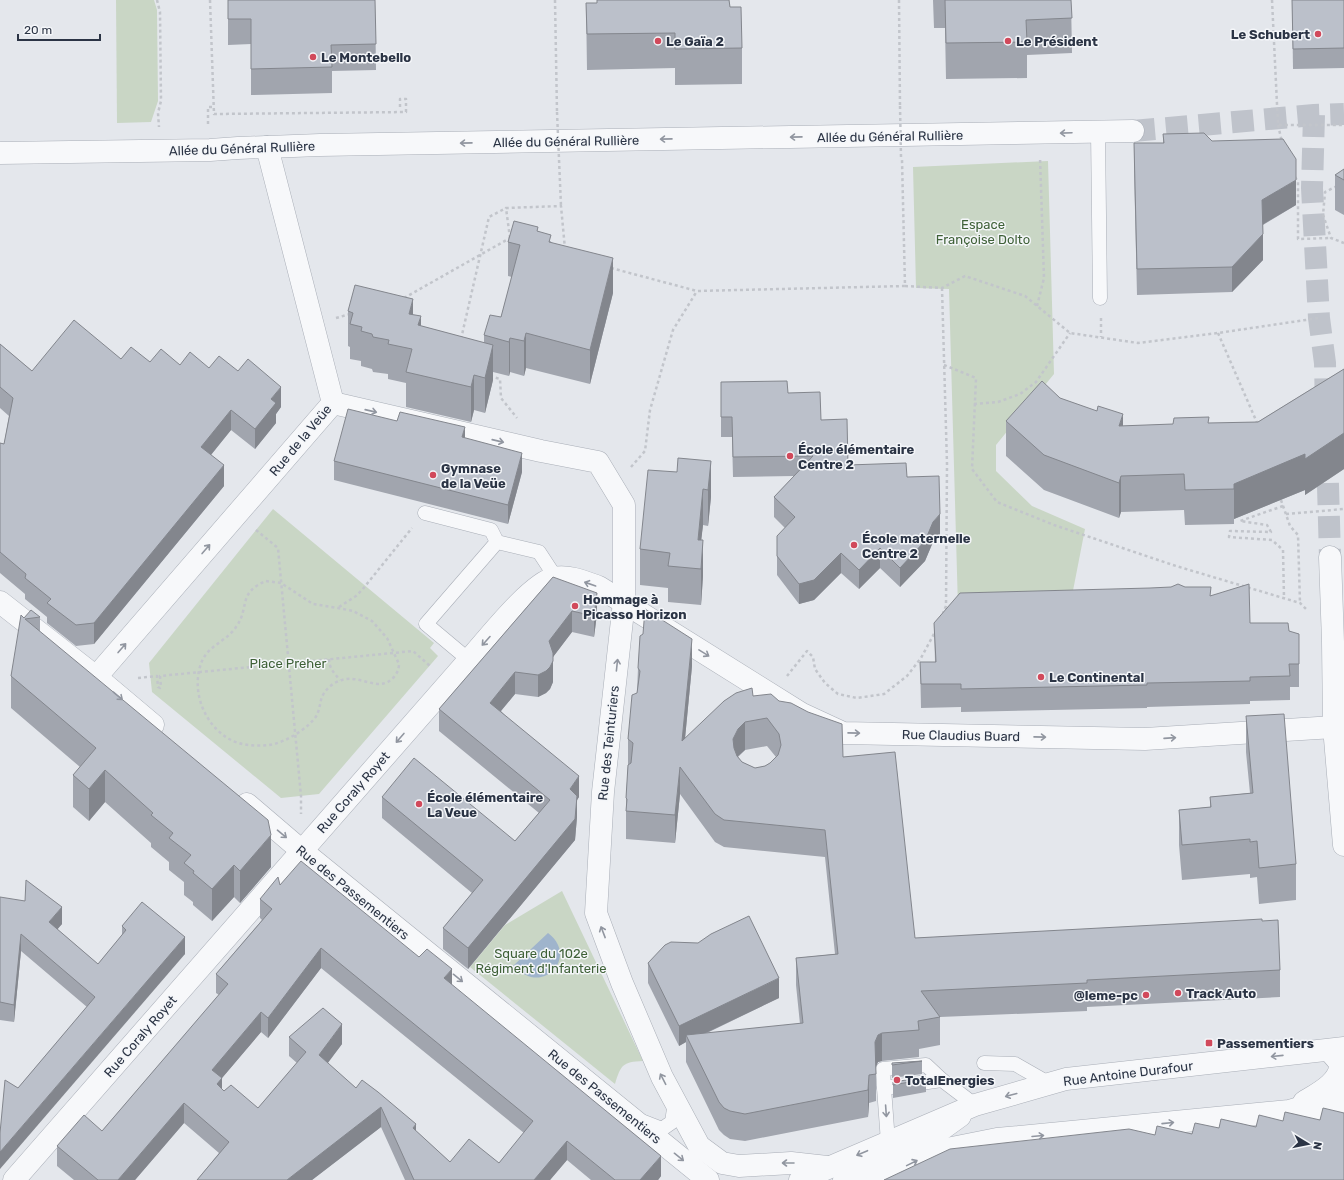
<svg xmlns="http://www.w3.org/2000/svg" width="1344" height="1180" viewBox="0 0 1344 1180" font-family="Rubik,sans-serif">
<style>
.green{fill:#c9d6c5}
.water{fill:#9fb4cc}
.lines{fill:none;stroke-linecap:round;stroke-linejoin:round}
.minor-tunnel{stroke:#bfc3cb;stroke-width:22;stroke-dasharray:22 11;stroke-linecap:butt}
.service-casing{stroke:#a9aeb7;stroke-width:15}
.minor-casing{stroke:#a9aeb7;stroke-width:23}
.tertiary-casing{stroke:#a9aeb7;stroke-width:23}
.path{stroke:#c2c5cb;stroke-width:2.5;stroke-dasharray:3 3;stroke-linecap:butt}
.service{stroke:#f7f8fa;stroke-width:14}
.minor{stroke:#f7f8fa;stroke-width:22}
.tertiary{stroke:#f7f8fa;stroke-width:22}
.path-bridge{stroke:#c2c5cb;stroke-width:2.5;stroke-dasharray:3 3;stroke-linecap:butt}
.wall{fill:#a1a5ae;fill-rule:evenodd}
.shaded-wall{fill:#83868d}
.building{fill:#bbc0ca;stroke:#83868d;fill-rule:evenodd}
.oneway{stroke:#9196a0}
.poi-dot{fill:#d1495b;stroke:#f4f6f9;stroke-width:1.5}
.labels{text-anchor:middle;stroke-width:3;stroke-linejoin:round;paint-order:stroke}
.poi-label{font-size:13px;font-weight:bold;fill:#2b3445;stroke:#f4f6f9;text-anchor:start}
.street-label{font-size:13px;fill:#2b3445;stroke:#f4f6f9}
.park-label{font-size:13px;fill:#3f6138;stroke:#f4f6f9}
</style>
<rect width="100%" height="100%" fill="#e4e7ec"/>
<g class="green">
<polygon points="116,0 154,0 157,10 158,101 151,122 117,123"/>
<polygon points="1048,161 1054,374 996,445 996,471 1032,506 1085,529 1070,606 958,608 949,289 916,288 913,167"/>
<polygon points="273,509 434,643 430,648 438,656 319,794 281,798 152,692 149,663"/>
<path d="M 562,891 L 643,1061 C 622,1062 621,1065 615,1084 L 470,967 L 505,925 Z"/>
</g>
<path class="water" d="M 548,933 C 552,936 556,940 558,945 C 567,964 545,985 526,975 C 521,973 517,969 513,966 Z"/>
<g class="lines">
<g class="minor-tunnel">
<polyline points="1314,115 1312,188 1319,318 1325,363 1326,411"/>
<polyline points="1133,131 1314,115 1344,114"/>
<polyline points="1327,450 1330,557"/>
</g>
<g class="service-casing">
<g id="service">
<polyline points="1098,132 1100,298"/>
<polyline points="425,513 491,530 497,542"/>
<polyline points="469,660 426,624 497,542 539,552 556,578"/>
<polyline points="984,1063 1015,1064 1050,1084"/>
<polyline points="884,1088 883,1069 926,1065 942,1080"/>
<polyline points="644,1122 662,1129 672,1122 675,1102"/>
<polyline points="888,1142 884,1088 942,1080 975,1105"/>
</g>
</g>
<g class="minor-casing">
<g id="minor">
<polyline points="267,147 333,403"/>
<polyline points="0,153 210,150 238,148 320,145 1133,131"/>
<polyline points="333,403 541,451 598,462 624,505 624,602 603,792 596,913 622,983 662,1077 699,1146 722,1163 739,1166 791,1163 827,1167"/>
<polyline points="1330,557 1333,642 1334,727 1344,845"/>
<polyline points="0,602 96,677 153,725"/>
<polyline points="96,677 333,403"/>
<polyline points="247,804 302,851 708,1180"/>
<path d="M 1304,1102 C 1317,1094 1342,1082 1340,1063 L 1329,1050"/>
<polyline points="1304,1110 1344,1107"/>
<path d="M 14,1180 L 469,660 C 486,641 531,583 554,578 C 569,575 585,582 599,587 L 802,714 L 843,733 L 1145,739 L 1334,727"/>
<polyline points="844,1180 928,1139 960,1116"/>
</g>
</g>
<g class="tertiary-casing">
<g id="tertiary">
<polyline points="800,1180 975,1105 1066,1079 1344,1048"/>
<polyline points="877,1180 937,1151 997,1139 1289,1111 1323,1101 1344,1090"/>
</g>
</g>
<g class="path">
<polyline points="157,0 160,12 161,101 158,113 159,127"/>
<polyline points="210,0 214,114 406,112 406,99 400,99 400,108"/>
<polyline points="555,0 557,112"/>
<polyline points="899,0 900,106"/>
<polyline points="1272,0 1278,125 1344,125"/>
<polyline points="208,124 208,107 214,107"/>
<polyline points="1278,125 1282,142"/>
<polyline points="1295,177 1298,182 1298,239 1331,238"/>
<polyline points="1337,186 1325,192 1323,215 1331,238 1344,243"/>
<polyline points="510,238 506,208 561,206 565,249"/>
<polyline points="611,268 697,291 905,286 902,160"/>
<polyline points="905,286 942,288 965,276 1025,296 1070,333 1138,343 1218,333 1319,318"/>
<polyline points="942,288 947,464 946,606 943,613"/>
<polyline points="404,298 510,238"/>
<polyline points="1037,306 1044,278 1040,157"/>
<polyline points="336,318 350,314"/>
<polyline points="1101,318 1101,337"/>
<polyline points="1218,333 1258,425"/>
<polyline points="461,339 489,217 506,208"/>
<polyline points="944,365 976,378 972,469 997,502 1054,525 1176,566 1300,603 1306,609"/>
<polyline points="490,376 500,379 501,398 517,418"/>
<polyline points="974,404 998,402 1020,394 1036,382 1070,333"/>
<polyline points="631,467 645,451 650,410 673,330 697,291"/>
<polyline points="1281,500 1290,526 1298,535 1300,603"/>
<polyline points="1283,506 1240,521 1267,525 1271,532 1230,531 1229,537 1272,540 1283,550 1284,598"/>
<polyline points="1286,514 1344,509"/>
<polyline points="256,530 278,548 301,796 301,814"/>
<path d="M 266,581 L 281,583 L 313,604 L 338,608 L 353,611 L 372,621 L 387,638 L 399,664 C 399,669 397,674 393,678 C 379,693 360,674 342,680 C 333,682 323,691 321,700 C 320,705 319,710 317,715 C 309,728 285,743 269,745 C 257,746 245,746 233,741 C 204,727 190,690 202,661 C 209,645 227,641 236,627 C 250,608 237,593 266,581 Z"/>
<polyline points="339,607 356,596 362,590 412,528"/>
<path d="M 329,659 C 329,668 334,673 340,680"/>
<polyline points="787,676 807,651 813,657 815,669 825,683 838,694 857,698 884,694 907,676 921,658 935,632"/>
<polyline points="138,678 157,676 158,687 160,688 161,687 160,676 413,651 430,666"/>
</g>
<use href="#service" class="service"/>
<use href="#minor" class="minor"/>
<use href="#tertiary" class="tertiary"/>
<g class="path-bridge">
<polyline points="900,106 901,157"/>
<polyline points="557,112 561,206"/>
</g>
</g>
<g class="wall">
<polygon points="228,0 375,0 376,70 332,71 332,93 251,95 251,44 228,45"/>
<polygon points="597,0 729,0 730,7 742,48 742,84 675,85 675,68 587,70 586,3 597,3"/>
<polygon points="933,0 1071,0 1072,53 1027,55 1027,78 946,79 945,28 934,28"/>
<polygon points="1292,0 1344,0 1344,68 1293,69"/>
<polygon points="1163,134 1212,141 1296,205 1263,225 1263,260 1232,292 1137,295 1134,169 1134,143 1163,143"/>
<polygon points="1344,169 1344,215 1335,210 1335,175"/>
<polygon points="538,231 613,293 590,384 526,368 524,376 510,372 509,376 493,372 493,380 485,413 474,410 471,422 406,407 406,383 388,379 388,374 373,372 372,369 361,366 361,361 350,359 350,347 348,346 348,311 413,315 421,326 484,343 484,335 501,317 512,277 508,276 508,242"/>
<polygon points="0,344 32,371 121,359 150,362 180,365 281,407 276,414 276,423 255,449 231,430 211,455 224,486 94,644 76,646 47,623 47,617 25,599 25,594 0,573 0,443 4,444 9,416 0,408"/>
<polygon points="1344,369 1344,469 1305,495 1305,490 1234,519 1234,524 1185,525 1184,510 1121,512 1119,518 1044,490 1006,456 1006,421 1060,398 1123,426 1258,422"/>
<polygon points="721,382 788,393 821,420 848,465 907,477 940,534 933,542 925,561 900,587 880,568 859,589 841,573 814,600 799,604 777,575 777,536 785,528 774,517 774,497 794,476 733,477 732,437 721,437"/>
<polygon points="465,438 522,472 508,524 334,480 334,461"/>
<polygon points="711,461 711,497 708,526 703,525 701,540 703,576 701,605 668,602 668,588 640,585 640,549 677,472"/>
<polygon points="553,577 597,614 594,637 572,632 553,657 553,682 550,689 546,693 538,697 515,694 501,711 579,797 577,800 577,817 575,840 468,969 443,949 443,928 472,893 382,818 382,797 515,841 539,813 439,731 439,709"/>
<polygon points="1185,587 1211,596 1250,623 1299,634 1299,687 1290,687 1290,700 1250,701 1250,704 1147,707 1147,708 961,712 961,707 921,708 920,662 935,662 934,623"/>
<polygon points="40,617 40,632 271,867 240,903 234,897 212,921 193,905 193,902 184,895 184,882 169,870 169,862 151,847 151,843 105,802 89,821 73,807 73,775 80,767 11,708 11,676 24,618"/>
<path d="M 692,666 L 685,739 L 753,696 L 843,757 L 915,938 L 1262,921 L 1280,970 L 1280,997 L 1087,1007 L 1087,1011 L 940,1017 L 940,1045 L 919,1049 L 919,1057 L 882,1061 L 878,1062 L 876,1066 L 876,1101 L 869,1103 L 868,1117 L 745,1141 L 730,1139 L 724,1135 L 719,1130 L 686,1062 L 686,1042 L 679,1046 L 648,983 L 648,963 L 779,998 L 707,1033 L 800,1024 L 796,985 L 796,958 L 835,954 L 825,857 L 724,847 L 715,842 L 680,794 L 675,843 L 626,839 L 626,798 L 628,766 L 628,739 L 637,693 L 638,668 ZM 767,746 L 776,757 L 770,763 L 765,766 L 755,768 L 742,762 L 738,757 L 745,750 Z"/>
<polygon points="1246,716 1296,864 1296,900 1259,904 1257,877 1250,878 1250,874 1182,880 1179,845 1179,810 1210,807 1210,797 1250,793 1246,752"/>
<path d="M 280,885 L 452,985 L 661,1176 L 658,1180 L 591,1180 L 567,1160 L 550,1180 L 405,1180 L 381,1127 L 312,1180 L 197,1180 L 219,1153 L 184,1123 L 135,1180 L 74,1180 L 57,1166 L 57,1146 L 102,1131 L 219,995 L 216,993 L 216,974 L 262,920 L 260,918 L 260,899 ZM 321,968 L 524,1133 L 499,1163 L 450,1162 L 416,1131 L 356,1088 L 327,1063 L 342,1044 L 289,1037 L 289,1056 L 297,1063 L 258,1108 L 224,1091 L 222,1089 L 222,1078 L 261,1032 L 268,1038 Z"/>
<polygon points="0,897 62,924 57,929 98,964 122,935 122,926 185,954 18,1088 87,1007 21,951 14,1022 0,1020"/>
<polygon points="922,1061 922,1074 892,1078 892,1063"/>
<polygon points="926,1079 926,1092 893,1098 893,1082"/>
</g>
<g class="shaded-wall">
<polygon points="1296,180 1296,205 1262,225 1262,200"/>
<polygon points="1263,234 1263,260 1232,292 1232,267"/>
<polygon points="613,258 613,293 590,384 590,350"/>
<polygon points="413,299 413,333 409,314"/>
<polygon points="421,316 421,351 418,325"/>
<polygon points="526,333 526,368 524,376 524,341"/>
<polygon points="510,338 510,372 509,376 509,342"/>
<polygon points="493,345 493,380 485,413 485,378"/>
<polygon points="474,375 474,410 471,422 471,387"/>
<polygon points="281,387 281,407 276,414 276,423 255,449 255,429 271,399"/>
<polygon points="231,410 231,430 201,467 201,447"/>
<polygon points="1123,414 1123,450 1119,426"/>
<polygon points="465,427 465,446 462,437"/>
<polygon points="1344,433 1344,469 1305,495 1305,490 1234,519 1234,484"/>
<polygon points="522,453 522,472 508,524 508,505"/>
<polygon points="711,461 711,497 708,526 708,490"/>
<polygon points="224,465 224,486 94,644 94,623"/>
<polygon points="1121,476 1121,512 1119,518 1119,483"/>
<polygon points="703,489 703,525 698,569 698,540"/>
<polygon points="940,514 940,534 933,542 925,561 900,587 900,568 933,522"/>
<polygon points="703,540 703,576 701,605 701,569"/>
<polygon points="880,548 880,568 859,589 859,570"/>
<polygon points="841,553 841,573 814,600 799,604 799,584"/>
<polygon points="597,593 597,614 594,637 594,616"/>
<polygon points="572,611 572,632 553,657 553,682 550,689 546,693 538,697 538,675 549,641"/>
<polygon points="692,639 692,666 682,769 682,741"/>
<polygon points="515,672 515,694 490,724 490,703"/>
<polygon points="745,722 745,750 738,756 733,767 733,739 738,729"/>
<polygon points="680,767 680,794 675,843 675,815"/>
<polygon points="105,770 105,802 89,821 89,789"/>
<polygon points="579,776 579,797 577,800 577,817 575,840 468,969 468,948 570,789"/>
<polygon points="271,835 271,867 240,903 240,871"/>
<polygon points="234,865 234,897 212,921 212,889"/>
<polygon points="62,907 62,924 49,939 49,922"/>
<polygon points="21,934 21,951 14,1022 14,1005"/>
<polygon points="185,937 185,954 0,1169 0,1152"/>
<polygon points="321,948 321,968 268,1038 268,1018"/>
<polygon points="452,969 452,989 444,978"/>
<polygon points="779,978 779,998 689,1041 686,1035 686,1042 679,1046 679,1026"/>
<polygon points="261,1012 261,1032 222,1078 222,1097 212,1070"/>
<polygon points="342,1024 342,1044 319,1075 319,1055"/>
<polygon points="882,1033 882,1061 878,1062 875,1069 875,1042 878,1035"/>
<polygon points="869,1075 869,1103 868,1117 868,1090"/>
<polygon points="184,1103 184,1123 135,1180 118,1180"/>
<polygon points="381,1107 381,1127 312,1180 287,1180"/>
<polygon points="416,1124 416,1144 413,1128"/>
<polygon points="567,1141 567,1160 550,1180 534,1180"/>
<polygon points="661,1156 661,1176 658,1180 640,1180"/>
</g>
<g class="building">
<polygon points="228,0 375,0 376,44 331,45 332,67 251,69 251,19 228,19"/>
<polygon points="597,0 729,0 730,7 741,7 742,48 675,49 675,33 587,34 586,3 597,3"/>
<polygon points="945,0 1071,0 1072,18 1026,20 1027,42 946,43"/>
<polygon points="1292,0 1344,0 1344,48 1293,49"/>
<polygon points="1204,133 1212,141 1283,139 1296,159 1296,180 1262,200 1263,234 1232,267 1137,269 1134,143 1164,143 1163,134"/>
<polygon points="1344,169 1344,180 1335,175"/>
<polygon points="514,221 538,227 537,231 551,235 549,242 613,258 590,350 526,333 524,341 510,338 509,342 484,335 490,315 501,317 520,245 508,242"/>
<polygon points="355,285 413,299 409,314 421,316 418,325 493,345 485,378 474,375 471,387 406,372 412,349 388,344 389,340 373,337 372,334 361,331 362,327 350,324 353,313 348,311"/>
<polygon points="74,320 121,359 131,347 150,362 161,349 180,365 190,352 209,368 219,356 238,371 248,359 281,387 271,399 276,403 255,429 231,410 201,447 224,465 94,623 76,625 47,603 51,599 25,578 26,574 0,552 0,443 4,444 13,398 0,387 0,344 32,371"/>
<polygon points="1344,369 1344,433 1305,459 1305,454 1234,484 1234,489 1185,490 1184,474 1121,476 1119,483 1044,455 1006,421 1042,381 1060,398 1097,411 1098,406 1123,414 1119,426 1173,424 1174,418 1209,417 1208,423 1258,422"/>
<polygon points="787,381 788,393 820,392 821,420 847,419 848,465 906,463 907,477 939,476 940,514 933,522 925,541 900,568 880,548 859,570 841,553 814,580 799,584 777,556 777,536 795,517 774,497 813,456 733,457 732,417 721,417 721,382"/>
<polygon points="348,409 397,421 400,412 465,427 462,437 522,453 508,505 334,461"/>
<polygon points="678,458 711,461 708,490 703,489 698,540 703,540 701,569 668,566 670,553 640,549 648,470 677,472"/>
<polygon points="553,577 597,593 594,616 572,611 549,641 553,653 553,661 550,667 546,671 538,675 515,672 490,703 579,776 570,789 577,796 575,819 468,948 443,928 483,880 382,797 414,758 515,841 550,800 439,709"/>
<polygon points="1178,584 1185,587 1211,587 1210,596 1249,584 1250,623 1288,623 1289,631 1299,634 1299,664 1289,664 1290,676 1250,677 1250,681 1147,683 1147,685 961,689 961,684 921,684 920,662 936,662 934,623 960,593 1150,588 1171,587"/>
<path d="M 645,609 L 692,639 L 682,741 L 724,701 L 736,693 L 752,688 L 753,696 L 771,694 L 779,701 L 791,703 L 808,712 L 842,724 L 843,757 L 895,752 L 915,938 L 1193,923 L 1262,919 L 1262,921 L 1278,920 L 1280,970 L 1087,980 L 1087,983 L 921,991 L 940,1017 L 918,1021 L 919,1030 L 882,1033 L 878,1035 L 875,1042 L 876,1074 L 869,1075 L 868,1090 L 745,1114 L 730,1111 L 724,1108 L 719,1102 L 686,1035 L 803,1023 L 796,958 L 838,954 L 825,830 L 724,820 L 715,814 L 680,767 L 675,815 L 626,811 L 627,799 L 626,798 L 628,765 L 631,763 L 633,743 L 628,739 L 632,695 L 637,693 L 640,671 L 638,668 L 640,636 L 643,634 ZM 767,718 L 779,734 L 781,745 L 778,755 L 770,763 L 765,766 L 755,768 L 742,762 L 737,756 L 734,748 L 733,739 L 738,729 L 745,722 Z"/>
<polygon points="31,610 40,617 25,619 268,820 271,835 240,871 234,865 212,889 193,873 194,871 184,863 191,855 169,838 173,833 151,815 153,813 105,770 89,789 73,775 96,748 11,676 21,615 24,618"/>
<polygon points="1284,714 1296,864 1259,868 1257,841 1250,842 1250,839 1182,845 1179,810 1211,807 1210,797 1253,793 1246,716"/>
<path d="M 301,861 L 419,957 L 427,949 L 452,969 L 444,978 L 661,1156 L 640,1180 L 615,1180 L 567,1141 L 534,1180 L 414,1180 L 381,1107 L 287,1180 L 197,1180 L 229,1142 L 184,1103 L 118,1180 L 98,1180 L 57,1146 L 84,1115 L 102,1131 L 228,984 L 216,974 L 272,909 L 260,899 L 278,877 L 280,885 ZM 321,948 L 533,1121 L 499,1163 L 469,1139 L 450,1162 L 413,1128 L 416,1124 L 378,1092 L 362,1080 L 356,1088 L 319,1055 L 342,1024 L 323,1008 L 289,1037 L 306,1052 L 258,1108 L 231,1085 L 224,1091 L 217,1084 L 222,1078 L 212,1070 L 261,1012 L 268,1018 Z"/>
<polygon points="26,880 62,907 49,922 98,964 126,930 122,926 142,902 185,937 0,1152 0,1133 5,1080 18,1088 95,997 21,934 14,1005 0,1002 0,897 25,901"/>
<polygon points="749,916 779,978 679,1026 648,963 665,945 671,942 698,943 711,934"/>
<polygon points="922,1061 892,1065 892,1063"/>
<polygon points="926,1077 926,1079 893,1085 893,1082"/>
<polygon points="1323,1108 1344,1113 1344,1180 884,1180 950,1149 1129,1129 1155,1135 1157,1126 1192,1134 1195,1123 1219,1128 1221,1119 1256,1127 1259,1115 1283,1121 1285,1112 1320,1120"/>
</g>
<defs><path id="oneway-shaft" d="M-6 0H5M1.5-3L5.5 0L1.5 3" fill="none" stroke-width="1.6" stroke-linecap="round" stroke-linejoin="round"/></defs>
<g class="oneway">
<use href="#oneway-shaft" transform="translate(1066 133) rotate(178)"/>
<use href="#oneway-shaft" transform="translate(796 137) rotate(179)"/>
<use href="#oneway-shaft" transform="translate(666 139) rotate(179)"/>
<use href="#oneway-shaft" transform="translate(466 143) rotate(179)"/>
<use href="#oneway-shaft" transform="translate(371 411) rotate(13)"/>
<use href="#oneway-shaft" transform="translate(498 441) rotate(13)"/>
<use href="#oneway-shaft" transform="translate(206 549) rotate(-49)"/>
<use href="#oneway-shaft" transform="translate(590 584) rotate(-161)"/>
<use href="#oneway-shaft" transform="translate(486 641) rotate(132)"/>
<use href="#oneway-shaft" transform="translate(122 648) rotate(-49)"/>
<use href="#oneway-shaft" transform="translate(704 653) rotate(32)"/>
<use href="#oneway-shaft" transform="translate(617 665) rotate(-84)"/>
<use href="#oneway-shaft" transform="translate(118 696) rotate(40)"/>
<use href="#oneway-shaft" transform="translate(854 733) rotate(1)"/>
<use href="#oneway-shaft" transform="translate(1040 737) rotate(1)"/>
<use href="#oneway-shaft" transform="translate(400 738) rotate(131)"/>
<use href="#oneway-shaft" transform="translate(1170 738) rotate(-4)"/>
<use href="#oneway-shaft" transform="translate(282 834) rotate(40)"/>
<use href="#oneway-shaft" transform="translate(603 932) rotate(-111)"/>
<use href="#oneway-shaft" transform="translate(458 978) rotate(39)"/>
<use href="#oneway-shaft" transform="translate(1277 1056) rotate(174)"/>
<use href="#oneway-shaft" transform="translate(663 1079) rotate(-117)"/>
<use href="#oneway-shaft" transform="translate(1011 1095) rotate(165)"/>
<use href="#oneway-shaft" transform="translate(886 1111) rotate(86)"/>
<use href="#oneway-shaft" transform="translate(1168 1123) rotate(-6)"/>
<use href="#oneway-shaft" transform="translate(1038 1136) rotate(-5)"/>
<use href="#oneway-shaft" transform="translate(862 1153) rotate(157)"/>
<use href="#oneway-shaft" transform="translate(679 1157) rotate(39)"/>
<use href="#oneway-shaft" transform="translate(788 1163) rotate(180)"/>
<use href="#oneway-shaft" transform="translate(912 1163) rotate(-26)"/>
</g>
<g class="poi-dot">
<circle cx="1318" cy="34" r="4"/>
<circle cx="658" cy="41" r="4"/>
<circle cx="1008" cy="41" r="4"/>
<circle cx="313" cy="57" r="4"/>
<circle cx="790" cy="456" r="4"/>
<circle cx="433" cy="475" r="4"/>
<circle cx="854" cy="545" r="4"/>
<circle cx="575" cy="606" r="4"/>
<circle cx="1041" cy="677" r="4"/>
<circle cx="419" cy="804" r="4"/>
<circle cx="1178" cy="993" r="4"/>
<circle cx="1146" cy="995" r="4"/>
<rect x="1205" y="1039" width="8" height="8" rx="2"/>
<circle cx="897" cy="1080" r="4"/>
</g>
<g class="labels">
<g class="poi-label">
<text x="1310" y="39" text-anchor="end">Le Schubert</text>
<text x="666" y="46">Le Gaïa 2</text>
<text x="1016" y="46">Le Président</text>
<text x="321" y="62">Le Montebello</text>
<text x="798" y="454">École élémentaire<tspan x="798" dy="15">Centre 2</tspan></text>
<text x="441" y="473">Gymnase<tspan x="441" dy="15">de la Veüe</tspan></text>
<text x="862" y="543">École maternelle<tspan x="862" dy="15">Centre 2</tspan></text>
<text x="583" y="604">Hommage à<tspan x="583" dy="15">Picasso Horizon</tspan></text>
<text x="1049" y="682">Le Continental</text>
<text x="427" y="802">École élémentaire<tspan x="427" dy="15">La Veue</tspan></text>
<text x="1186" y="998">Track Auto</text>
<text x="1138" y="1000" text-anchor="end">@leme-pc</text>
<text x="1217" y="1048">Passementiers</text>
<text x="905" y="1085">TotalEnergies</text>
</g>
<g class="street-label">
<text transform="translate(890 136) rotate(-1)" y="5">Allée du Général Rullière</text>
<text transform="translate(566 141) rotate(-1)" y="5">Allée du Général Rullière</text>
<text transform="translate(242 148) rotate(-2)" y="5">Allée du Général Rullière</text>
<text transform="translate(300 440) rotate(-50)" y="5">Rue de la Veüe</text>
<text transform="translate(961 735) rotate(1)" y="5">Rue Claudius Buard</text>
<text transform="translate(608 743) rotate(-84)" y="5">Rue des Teinturiers</text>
<text transform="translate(353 792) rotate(-49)" y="5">Rue Coraly Royet</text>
<text transform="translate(353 892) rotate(39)" y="5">Rue des Passementiers</text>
<text transform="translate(140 1036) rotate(-49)" y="5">Rue Coraly Royet</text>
<text transform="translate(1128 1073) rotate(-7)" y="5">Rue Antoine Durafour</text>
<text transform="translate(605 1096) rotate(39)" y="5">Rue des Passementiers</text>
</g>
<g class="park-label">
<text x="983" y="229">Espace<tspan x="983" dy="15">Françoise Dolto</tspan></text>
<text x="288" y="668">Place Preher</text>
<text x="541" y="958">Square du 102e<tspan x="541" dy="15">Régiment d'Infanterie</tspan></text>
</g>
</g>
<g transform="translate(1308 1144) rotate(100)" stroke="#f4f6f9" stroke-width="3" paint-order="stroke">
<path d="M0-3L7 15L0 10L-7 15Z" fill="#2b3445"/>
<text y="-6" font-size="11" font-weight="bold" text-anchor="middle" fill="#2b3445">N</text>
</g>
<path d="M18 34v6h82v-6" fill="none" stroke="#2b3445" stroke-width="2"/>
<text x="24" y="34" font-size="12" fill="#2b3445" stroke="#f4f6f9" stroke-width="3" paint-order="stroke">20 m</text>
</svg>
